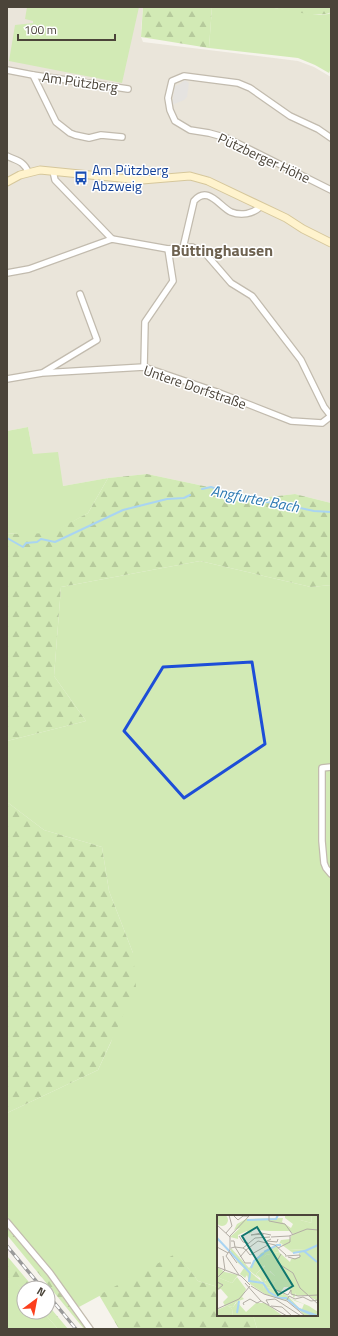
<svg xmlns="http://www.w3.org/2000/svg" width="338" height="1336" viewBox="0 0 338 1336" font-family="'Titillium Web',sans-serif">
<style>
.residential{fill:#eae5da}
.grass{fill:#d2eab5}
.forest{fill:url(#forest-firs)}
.parking{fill:#e5e3e0}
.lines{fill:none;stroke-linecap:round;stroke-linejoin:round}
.stream{stroke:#a9d4f2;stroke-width:2}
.minor-casing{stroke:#c2bbae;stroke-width:8}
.secondary-casing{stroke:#d6c79b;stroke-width:9}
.minor{stroke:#fff;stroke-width:5.5}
.secondary{stroke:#fff3cd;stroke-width:7}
.rail-casing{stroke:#9a9a9a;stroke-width:3.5}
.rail{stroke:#fff;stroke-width:2;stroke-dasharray:6;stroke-linecap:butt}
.marked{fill:none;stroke:#1d4ed8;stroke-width:3;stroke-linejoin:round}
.labels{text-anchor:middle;stroke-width:3;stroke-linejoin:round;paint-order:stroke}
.street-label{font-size:14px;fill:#4b4439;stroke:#fff}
.transit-label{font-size:14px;fill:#164399;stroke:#fff;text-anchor:start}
.water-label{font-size:15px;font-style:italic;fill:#2e7ab2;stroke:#fff}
.quarter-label{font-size:16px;font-weight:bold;fill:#6e6250;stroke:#fff}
.inset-river{fill:none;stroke:#a9d4f2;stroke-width:2}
.inset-road{fill:none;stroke:#b2ada4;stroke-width:1}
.view{fill:#0f766e;fill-opacity:0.15;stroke:#0f766e;stroke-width:2}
.inset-edge{fill:none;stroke:#4b4439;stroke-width:2}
</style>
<defs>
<pattern id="forest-firs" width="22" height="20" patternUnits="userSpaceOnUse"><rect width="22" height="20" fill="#d2eab5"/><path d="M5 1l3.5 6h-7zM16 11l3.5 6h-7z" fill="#b6ca9c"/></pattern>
</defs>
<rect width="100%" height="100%" fill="#f6f3ec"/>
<polygon class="residential" points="7,7 143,7 141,31 141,37 143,42 298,61 314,67 331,77 331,503 295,494 261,498 147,474 108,478 63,486 33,454 28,427 7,431"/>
<g class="grass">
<polygon points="27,7 139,7 122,83 9,61 15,25 33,23 33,21 25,19"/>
<polygon points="212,7 268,7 319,15 329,14 331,12 331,68 329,73 315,65 298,58 209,48"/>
<polygon points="28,427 33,454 58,452 63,486 108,478 88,513 51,534 17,534 7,533 7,431"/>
<polygon points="200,561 311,587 331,585 331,1329 257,1329 253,1315 317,1315 317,1216 218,1216 218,1287 198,1281 177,1254 79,1307 21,1237 7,1216 7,1113 98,1070 111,1042 133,953 109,891 102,847 44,830 7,802 7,741 86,721 54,676 61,587"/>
<polygon points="7,1278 14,1281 24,1291 24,1312 43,1312 58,1329 7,1329"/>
</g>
<g class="forest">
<polygon points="143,7 212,7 209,48 141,37"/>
<path d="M 268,7 L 331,7 L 331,12 C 321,19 281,9 268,7 Z"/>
<polygon points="147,474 261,498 295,494 331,503 331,585 311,587 200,561 61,587 54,676 86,721 7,741 7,533 17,534 51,533 88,513 108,478"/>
<polygon points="7,802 44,830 102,847 109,891 133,953 136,987 98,1070 7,1113"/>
<polygon points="7,1225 48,1272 89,1329 84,1329 7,1235"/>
<polygon points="177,1253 198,1281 218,1287 218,1315 253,1315 257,1329 119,1329 99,1295"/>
<polygon points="7,1256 34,1288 24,1288 24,1291 14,1282 7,1278"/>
<polygon points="48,1305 68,1329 58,1329 43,1312 48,1312"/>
</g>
<polygon class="parking" points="185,80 189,83 187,97 184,100 172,105 175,86 180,84"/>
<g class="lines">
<g class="stream">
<polyline points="202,489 211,487 255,501 277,503 314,511 331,512"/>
<polyline points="7,538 23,547 26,543 37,542 41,539 55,542 123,510 167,499 184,498 190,495"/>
</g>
<g class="minor-casing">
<g id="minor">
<polyline points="7,70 33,75 56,122 70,133 75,135 89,138 101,135 122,137"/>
<polyline points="33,75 128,89"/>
<polyline points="331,138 318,129 290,116 250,88 238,83 184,76 172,81 168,98 170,110 175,121 190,130 209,133 227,138 331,190"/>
<path d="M 7,156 C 17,161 24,161 28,172"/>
<polyline points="53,171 55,180 112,239"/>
<path d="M 183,248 L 194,201 C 208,185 219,206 231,212 C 241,216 253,214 260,207"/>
<polyline points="7,273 29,269 112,239 168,249 192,247 205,253 231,283 252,296 301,360 324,407 331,416"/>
<polyline points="144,367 145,322 173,281 168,249"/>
<polyline points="44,372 97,340 80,294"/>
<polyline points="7,379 42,373 144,367 217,392 291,421 322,423 331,416"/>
<polyline points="331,767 322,768 322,841 324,863 326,868 331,874"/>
<polyline points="7,1222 50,1273 90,1329"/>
</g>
</g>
<g class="secondary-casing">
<polyline id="secondary" points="7,182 20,175 40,170 130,179 142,180 190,176 208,181 286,218 303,229 331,243"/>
</g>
<use href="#minor" class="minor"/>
<use href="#secondary" class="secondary"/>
<g class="rail-casing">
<g id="rail">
<polyline points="7,1246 42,1288"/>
<polyline points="48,1295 76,1329"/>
</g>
</g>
<use href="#rail" class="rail"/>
</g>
<path class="marked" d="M 252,662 L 265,744 L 184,798 L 124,731 L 163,667 Z"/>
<defs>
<g id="bus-bare" transform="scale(1.08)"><path d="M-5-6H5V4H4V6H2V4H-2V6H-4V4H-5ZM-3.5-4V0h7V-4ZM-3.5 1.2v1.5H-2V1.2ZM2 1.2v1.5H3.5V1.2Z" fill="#1a4fb4" stroke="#fff" stroke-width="2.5" paint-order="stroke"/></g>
</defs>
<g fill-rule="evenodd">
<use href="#bus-bare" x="81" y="178"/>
</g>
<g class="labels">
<g class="street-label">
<text transform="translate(80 82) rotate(8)" y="5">Am Pützberg</text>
<text transform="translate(264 158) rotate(25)" y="5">Pützberger Höhe</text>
<text transform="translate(195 387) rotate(19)" y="5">Untere Dorfstraße</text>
</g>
<g class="transit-label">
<text x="92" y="175">Am Pützberg<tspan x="92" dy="16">Abzweig</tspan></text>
</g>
<g class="water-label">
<text transform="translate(255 499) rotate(11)" y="5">Angfurter Bach</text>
</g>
<g class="quarter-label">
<text x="222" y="256">Büttinghausen</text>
</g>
</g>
<g transform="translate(217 1215)">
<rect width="101" height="101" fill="#f6f3ec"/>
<path d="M-1 5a6 6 0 1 1 12 0a6 6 0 1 1-12 0ZM 94,0 L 101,0 L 101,28 L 88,35 L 72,34 L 68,27 L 62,29 L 64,25 L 73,24 L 74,21 L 82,16 L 83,5 L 95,8 ZM 81,36 L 88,36 L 101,48 L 101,86 L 89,80 L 79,81 L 79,78 L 77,83 L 71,72 L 67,72 L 64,77 L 57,74 L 52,70 L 55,70 L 58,66 L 58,61 L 53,56 L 47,67 L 39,59 L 48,51 L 43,45 L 49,40 L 62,37 L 73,47 L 74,44 L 83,42 ZM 0,52 L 8,57 L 21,60 L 15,68 L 0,62 ZM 35,66 L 46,69 L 47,74 L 51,72 L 66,80 L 63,84 L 48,79 L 33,69 ZM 20,86 L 23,90 L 19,87 L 16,92 L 11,91 L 15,94 L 16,101 L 0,101 L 0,95 Z" fill="#d2eab5"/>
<path d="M 68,0 L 94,0 L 95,8 L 83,5 L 89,11 L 81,17 L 88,15 L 88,18 L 78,20 L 72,16 L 52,16 L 41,15 L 40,12 L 34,15 L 35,17 L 32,19 L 30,16 L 21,20 L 21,24 L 13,22 L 23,13 L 17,15 L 20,9 L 29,4 L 66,3 L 65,7 L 74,13 L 76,9 L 68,3 ZM 73,25 L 72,34 L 88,35 L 98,25 L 101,28 L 101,48 L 88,37 L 76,38 L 65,30 L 60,30 L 62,37 L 49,40 L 44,45 L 48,50 L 39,59 L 42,63 L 24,49 L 18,41 L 16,39 L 24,49 L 45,67 L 71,81 L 82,93 L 85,94 L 87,89 L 78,86 L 73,83 L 92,91 L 101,97 L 101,101 L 88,101 L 74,86 L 63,84 L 66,79 L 51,72 L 47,75 L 46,69 L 40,66 L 33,69 L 30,60 L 28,63 L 23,59 L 27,53 L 21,48 L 14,37 L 14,33 L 32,53 L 44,38 L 56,33 L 59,29 L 66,30 L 64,28 ZM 45,56 L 52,56 L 58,61 L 58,66 L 55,70 L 52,70 L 57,74 L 46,67 L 43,64 L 49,66 ZM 0,62 L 15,68 L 20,62 L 29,74 L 25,82 L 27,84 L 8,91 L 6,87 L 11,82 L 4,74 L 0,75 ZM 20,87 L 29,97 L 39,88 L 48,88 L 66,101 L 16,101 L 15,94 L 11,91 L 16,92 Z" fill="#d2eab5"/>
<path d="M 90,15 L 101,28 L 101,47 L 88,35 L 84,19 L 75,20 Z" fill="#d2eab5"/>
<path class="inset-river" d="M 30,5 L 59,4 L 61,0M 0,23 L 33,58 L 32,66 L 46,68 L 52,77 L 62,83 L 69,83 L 82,94 L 101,101M 88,36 L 101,30M 47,37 L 60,30 L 64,30M 76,38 L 87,36 L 100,47M 34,53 L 37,46 L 47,38M 82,94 L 98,101M 20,98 L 22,86"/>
<path class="inset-road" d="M 16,0 L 21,5 L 26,1 L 31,1M 44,0 L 57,0M 52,1 L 52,6 L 68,9 L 76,20M 0,10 L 13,22M 9,18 L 15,11 L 12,0M 47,19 L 34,20 L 44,18 L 54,20M 22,21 L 26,27 L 31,28M 54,22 L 72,21 L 90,14 L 101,15M 54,24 L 50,26 L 60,27 L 61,24M 14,26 L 17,26 L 18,32 L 26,33 L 38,23 L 53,22M 0,32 L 11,38M 14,33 L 18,32 L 28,48 L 34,48M 26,33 L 29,35 L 41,26 L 58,30 L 69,40M 61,33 L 73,27 L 73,21M 12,37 L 20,48M 64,39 L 60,46 L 62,49 L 76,58 L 83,73 L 101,89M 68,41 L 83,40 L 83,42 L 78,44 L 71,42M 23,42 L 29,35 L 33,40 L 51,30M 0,52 L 24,61 L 33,70M 22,60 L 9,41 L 13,35 L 13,21 L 33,0M 0,63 L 8,55 L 6,41M 0,67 L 6,70 L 0,75M 28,68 L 44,86 L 70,101M 34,71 L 47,79 L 70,86 L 88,101M 57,74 L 71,80M 71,80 L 74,75 L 74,79 L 81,81 L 101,80M 58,84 L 84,101M 70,85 L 72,81 L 78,84 L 86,82 L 94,86 L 101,85M 27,90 L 26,88 L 33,84 L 40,88 L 44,86M 52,90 L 49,85 L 58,84M 54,91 L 65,92 L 75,101M 0,94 L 22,84 L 33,71"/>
<path class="view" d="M 40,12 L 76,71 L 61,80 L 25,21 Z"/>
<rect width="101" height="101" class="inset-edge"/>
</g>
<rect width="338" height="1336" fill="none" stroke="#4b4439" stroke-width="16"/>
<g transform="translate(36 1300) rotate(32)"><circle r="19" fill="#ffffff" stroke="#b7b4b0"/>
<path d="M0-3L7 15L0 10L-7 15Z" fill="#fc3f1d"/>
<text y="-6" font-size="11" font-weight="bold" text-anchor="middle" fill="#4b4439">N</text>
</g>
<path d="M18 34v6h97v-6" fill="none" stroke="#4b4439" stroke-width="2"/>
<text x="24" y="34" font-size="12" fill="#4b4439" stroke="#ffffff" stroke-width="3" paint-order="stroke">100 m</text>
</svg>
